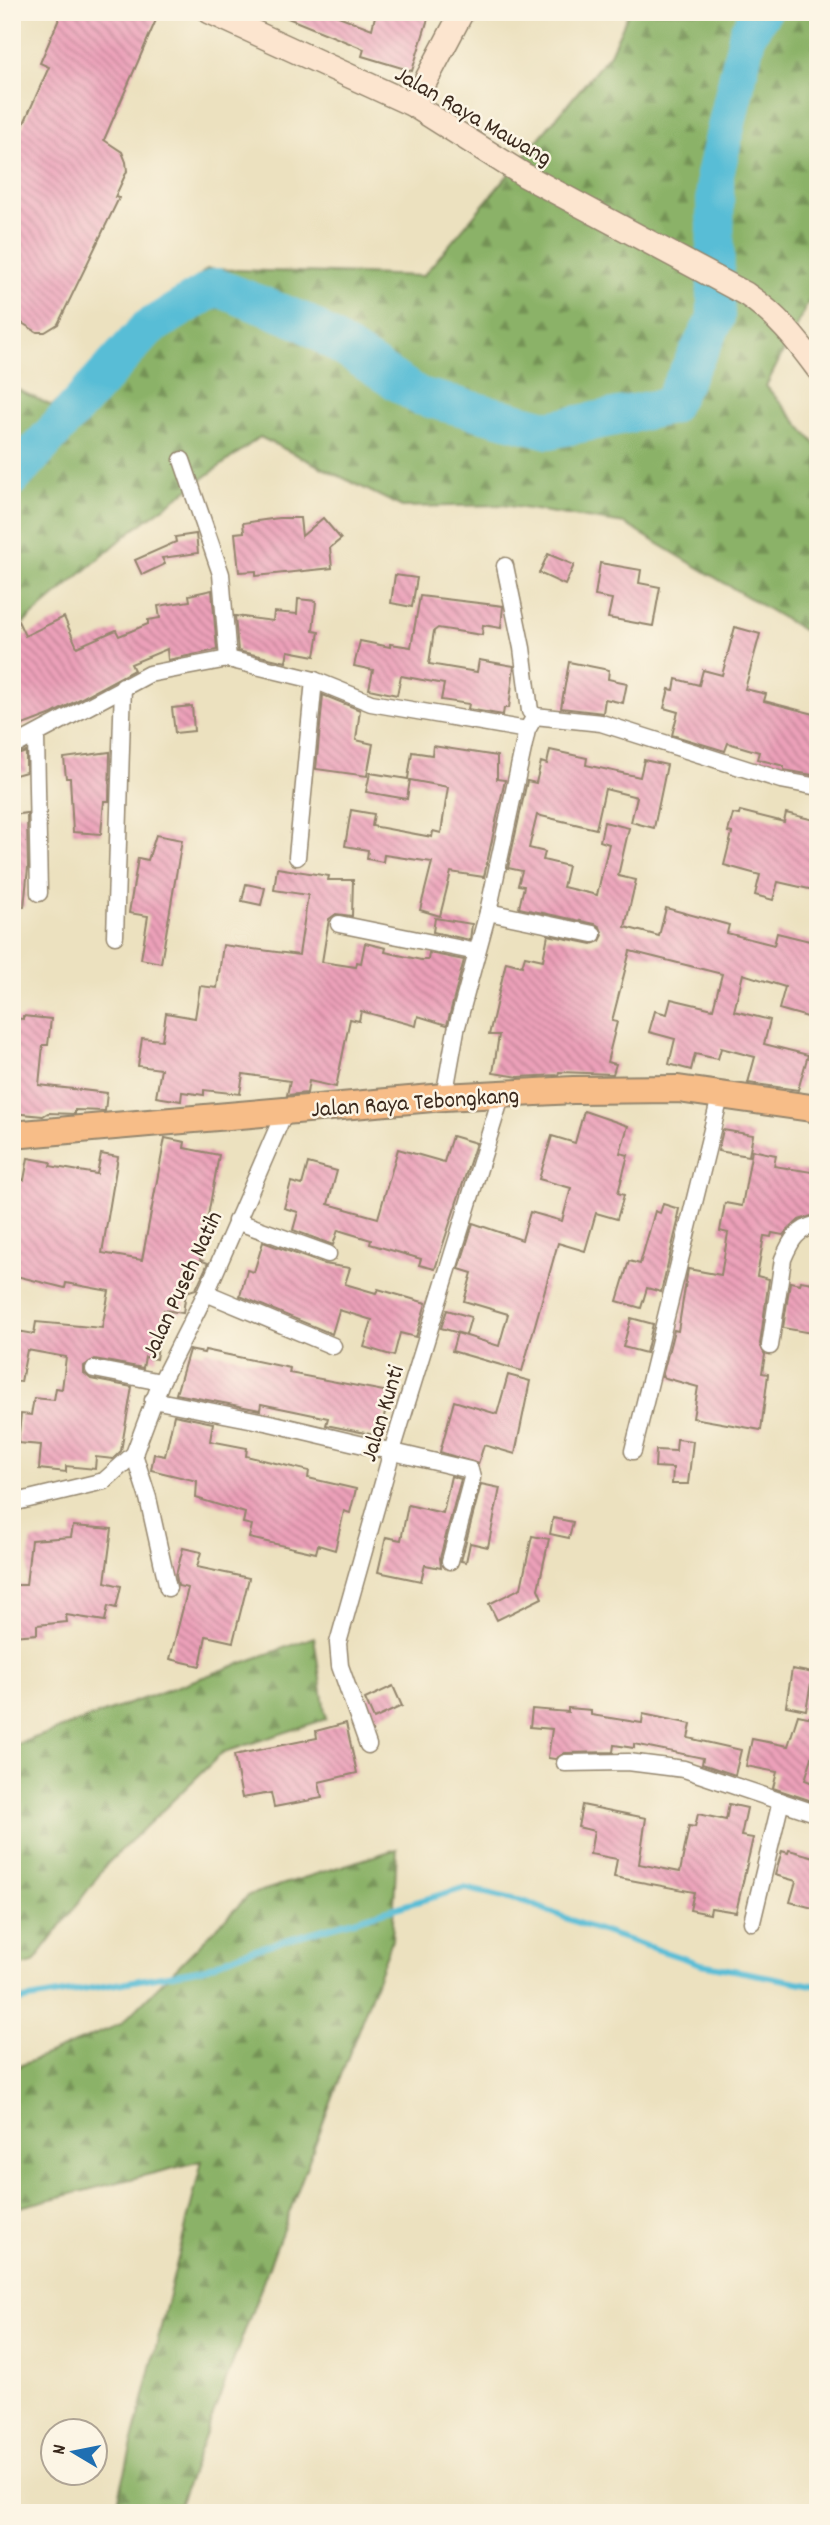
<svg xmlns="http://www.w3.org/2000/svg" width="830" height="2525" viewBox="0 0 830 2525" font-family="Dekko,sans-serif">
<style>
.forest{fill:url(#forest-firs);stroke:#636e43;stroke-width:2}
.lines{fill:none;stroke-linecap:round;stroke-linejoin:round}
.stream{stroke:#58bdd6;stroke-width:6}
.river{stroke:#58bdd6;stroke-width:38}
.building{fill:url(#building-back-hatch)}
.minor-casing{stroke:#94866e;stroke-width:19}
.secondary-casing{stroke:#94866e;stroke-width:26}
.primary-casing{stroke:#94866e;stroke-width:30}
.minor{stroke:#fff;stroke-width:16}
.secondary{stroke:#fce5cf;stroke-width:23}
.primary{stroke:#f7bd88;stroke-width:26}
.labels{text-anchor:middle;stroke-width:5;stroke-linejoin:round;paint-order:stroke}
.street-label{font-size:24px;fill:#3b2a1e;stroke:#fcf5e5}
</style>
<defs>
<pattern id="forest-firs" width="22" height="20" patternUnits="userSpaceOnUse" patternTransform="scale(1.75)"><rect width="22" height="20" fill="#8bb268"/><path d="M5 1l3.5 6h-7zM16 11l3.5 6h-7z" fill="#739155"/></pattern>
<pattern id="building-back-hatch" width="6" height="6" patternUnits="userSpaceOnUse" patternTransform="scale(1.75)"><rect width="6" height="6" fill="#eca0b9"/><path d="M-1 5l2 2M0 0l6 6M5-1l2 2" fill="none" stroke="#c08396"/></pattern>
</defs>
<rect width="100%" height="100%" fill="#fcf5e5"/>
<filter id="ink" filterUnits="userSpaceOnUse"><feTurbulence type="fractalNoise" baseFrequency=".0143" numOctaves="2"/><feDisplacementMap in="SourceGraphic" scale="14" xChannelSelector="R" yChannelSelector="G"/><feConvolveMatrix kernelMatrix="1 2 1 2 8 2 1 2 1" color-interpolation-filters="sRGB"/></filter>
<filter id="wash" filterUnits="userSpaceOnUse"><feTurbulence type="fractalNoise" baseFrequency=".00686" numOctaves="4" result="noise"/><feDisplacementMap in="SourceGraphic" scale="28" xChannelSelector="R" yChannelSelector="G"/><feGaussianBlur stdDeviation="1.57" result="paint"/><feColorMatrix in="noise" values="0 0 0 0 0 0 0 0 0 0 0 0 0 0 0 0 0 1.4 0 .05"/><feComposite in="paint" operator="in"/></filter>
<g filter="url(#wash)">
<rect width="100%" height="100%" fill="#ece1bf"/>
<g class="forest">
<polygon points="629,12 818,12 818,283 766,386 818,447 818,639 625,524 503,505 402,507 260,437 130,532 12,633 12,387 52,406 207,269 423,276 610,54"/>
<polygon points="314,1637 326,1719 222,1753 108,1863 33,1963 12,1969 12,1746"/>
<polygon points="397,1849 392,1940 176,2513 115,2513 202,2161 12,2209 12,2069 121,2024 249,1895"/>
</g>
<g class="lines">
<polyline class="stream" points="12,2002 203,1969 241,1953 464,1888 526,1902 583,1925 701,1964 818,1986"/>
<polyline class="river" points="12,478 148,328 216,287 304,322 419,396 549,430 670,406 716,318 715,175 748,32 762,12"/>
</g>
<g id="blocks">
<g class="building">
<polygon points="62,12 139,12 156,20 104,140 122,152 126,162 127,171 115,197 119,198 58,324 45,332 37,332 12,317 12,150 49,67 40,63"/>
<polygon points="273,12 328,12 372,29 376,12 430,12 412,71 362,56 364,49"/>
<polygon points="279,518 300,518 302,536 323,518 341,539 330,548 332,568 256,576 256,571 239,572 235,533 244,532 243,523"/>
<polygon points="196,534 198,553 162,558 165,564 142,575 135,560 176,542 175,537"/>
<polygon points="548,554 574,565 565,585 539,573"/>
<polygon points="600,563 641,570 639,583 660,587 653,626 608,618 612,599 595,596"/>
<polygon points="395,575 417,578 412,607 391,603"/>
<polygon points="212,590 217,650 168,660 167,649 131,664 134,670 52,714 20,726 21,730 12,735 12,608 25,636 64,617 77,647 116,630 119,636 148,624 148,620 160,618 158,606 190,601 189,595"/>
<polygon points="420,596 503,606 501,628 483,625 482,635 438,628 434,631 429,664 477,672 479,660 514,666 509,708 504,708 503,715 468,709 469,704 441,700 444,684 401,676 397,695 369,689 373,670 354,666 360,641 390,647 390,644 411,647"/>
<polygon points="298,599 316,601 313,631 319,632 315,656 288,651 286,662 238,651 235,616 273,621 274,612 297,614"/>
<polygon points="735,627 760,634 745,689 766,694 764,701 818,715 818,776 784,770 784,766 757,759 759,752 728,743 725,751 672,735 678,712 664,708 669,689 674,690 676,679 699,685 703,670 722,675"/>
<polygon points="569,662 609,670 608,679 627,683 623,703 605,699 603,713 561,708"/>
<polygon points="323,695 360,710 356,740 373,744 367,776 316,769"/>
<polygon points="192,706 194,731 175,733 172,708"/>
<polygon points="433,746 497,756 497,779 505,780 484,877 451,872 440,916 420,910 432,862 384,855 383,862 367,859 368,850 345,846 351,810 374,814 372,826 432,837 433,831 441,833 448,787 410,780 407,799 366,792 370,773 408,779 412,752 432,755"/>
<polygon points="550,750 587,758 586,765 640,777 644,760 667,765 654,828 631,822 637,797 605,789 596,829 537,815 529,848 545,852 543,860 568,866 563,887 597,895 609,844 600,841 604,822 629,828 618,876 636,880 625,927 659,936 666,908 729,925 727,933 774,945 777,933 818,943 818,1020 779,1009 785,987 743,974 734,1011 770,1020 764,1044 808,1055 798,1090 748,1083 755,1057 721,1048 718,1059 695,1054 691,1070 669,1064 675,1039 649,1032 655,1011 667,1014 671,999 713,1009 722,974 630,951 612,1021 617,1022 607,1062 616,1064 613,1074 559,1072 558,1075 519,1077 493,1073 499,1035 489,1035 506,962 522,966 525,956 543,960 548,935 592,944 600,941 603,935 600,927 595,924 519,908 524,886 518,885 522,871 508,868 527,781 536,783 541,762 547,764"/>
<polygon points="26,752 26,772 12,776 12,757"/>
<polygon points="110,752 109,801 104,801 101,834 73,832 70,778 66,778 64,758"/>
<polygon points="740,811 784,822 786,813 818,821 818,891 778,882 773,900 755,895 760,875 724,865 732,833 728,832 733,814 739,815"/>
<polygon points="27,813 28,868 24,907 12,906 12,815"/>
<polygon points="156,835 182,840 161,963 141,959 148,916 129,913 138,858 148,860"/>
<polygon points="277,868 329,876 328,880 353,880 352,916 336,914 329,919 322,962 356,967 357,962 361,963 365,943 386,948 385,952 421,960 428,960 429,953 464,960 447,1025 418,1016 416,1026 361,1011 359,1021 350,1019 336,1087 309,1081 307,1093 287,1095 290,1081 243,1074 240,1094 204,1090 204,1095 182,1092 181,1101 156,1097 161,1069 138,1066 142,1038 162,1040 166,1013 195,1018 200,986 217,988 223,945 299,955 308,895 274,890"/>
<polygon points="246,884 265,888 261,905 242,901"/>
<polygon points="435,918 472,924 470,940 433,932"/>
<polygon points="23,1016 51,1019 48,1045 43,1045 39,1085 107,1093 105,1111 75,1110 75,1114 48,1113 43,1116 12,1113 17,1058 12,1057 12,1018 23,1019"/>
<polygon points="584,1111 628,1126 620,1153 628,1155 618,1193 624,1195 617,1219 596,1213 585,1251 558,1243 522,1371 452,1351 457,1333 499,1346 508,1314 464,1301 472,1273 459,1269 473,1223 522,1240 530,1212 562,1221 571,1188 539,1179 552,1136 575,1143"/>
<polygon points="723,1130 753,1135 749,1156 718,1151"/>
<polygon points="452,1136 476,1143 435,1269 419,1265 421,1259 370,1244 371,1240 338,1230 333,1245 293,1230 298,1212 284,1208 291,1182 302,1185 308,1163 337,1171 328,1204 378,1218 398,1149 444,1162"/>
<polygon points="165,1138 185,1142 184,1148 219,1155 200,1260 208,1263 196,1289 186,1292 183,1313 164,1310 156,1359 145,1357 143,1368 95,1359 84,1366 84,1373 91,1379 132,1387 121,1451 113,1459 96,1457 95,1469 66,1466 66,1472 39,1469 41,1445 18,1443 21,1414 31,1415 34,1398 54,1400 56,1388 62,1389 66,1357 27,1350 21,1382 12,1381 12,1330 34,1334 36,1322 102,1328 109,1291 66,1283 65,1288 12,1275 12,1178 24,1180 28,1158 51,1162 50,1166 97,1174 101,1154 118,1157 102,1253 142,1260"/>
<polygon points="752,1150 776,1155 774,1166 818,1173 818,1214 799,1220 783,1235 772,1233 771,1237 764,1236 757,1276 769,1279 760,1344 765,1355 762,1373 768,1374 761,1430 693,1418 698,1387 662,1377 674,1330 678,1331 688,1269 721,1275 728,1233 720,1231 725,1203 742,1206"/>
<polygon points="663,1204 679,1209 677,1218 679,1218 661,1292 647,1288 641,1308 617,1301 629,1261 640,1264 655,1211 660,1213"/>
<polygon points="263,1242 324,1264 350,1268 345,1284 376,1293 378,1289 426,1303 416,1337 400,1333 394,1356 364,1347 372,1320 339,1310 332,1334 240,1296 247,1270 254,1272"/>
<polygon points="801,1281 818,1284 818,1334 783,1328 790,1282 800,1284"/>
<polygon points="447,1310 471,1317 466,1335 441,1328"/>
<polygon points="631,1318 653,1324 646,1353 623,1347"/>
<polygon points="189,1350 204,1353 205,1350 290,1368 289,1373 389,1392 380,1436 326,1425 328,1418 261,1404 260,1410 176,1394"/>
<polygon points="508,1375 530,1381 515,1454 484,1445 478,1464 440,1452 454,1401 497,1414"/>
<polygon points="174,1415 213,1423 210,1441 247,1448 246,1456 309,1471 308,1478 356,1489 350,1513 344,1511 335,1550 318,1545 316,1553 249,1538 252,1525 243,1523 245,1513 196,1498 197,1481 151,1470 154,1454 165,1456"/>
<polygon points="677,1439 693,1441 688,1484 672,1484 673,1468 655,1467 656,1450 676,1451"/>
<polygon points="451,1476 461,1479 440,1558 441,1568 425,1565 421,1581 378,1572 386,1537 401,1540 408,1505 443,1513"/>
<polygon points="481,1484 500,1488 488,1547 470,1543 466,1562 461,1561"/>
<polygon points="553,1518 573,1522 569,1538 550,1534"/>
<polygon points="73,1526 112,1529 105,1582 121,1586 116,1608 108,1606 105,1621 66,1615 67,1622 37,1625 37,1634 12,1636 12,1585 26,1585 31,1540 71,1537"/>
<polygon points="532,1536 549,1539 538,1589 542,1598 497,1620 489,1604 521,1588"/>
<polygon points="183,1548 201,1552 197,1567 249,1578 233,1642 206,1636 200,1666 170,1659 188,1588 178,1586 176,1575"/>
<polygon points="792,1669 813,1673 806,1710 786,1706"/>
<polygon points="393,1686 402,1706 374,1719 365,1699"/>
<polygon points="568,1708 591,1710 591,1715 642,1723 643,1714 691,1724 688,1738 741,1750 735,1775 702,1764 703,1758 634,1744 634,1748 614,1745 613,1752 565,1753 555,1759 548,1758 552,1729 530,1727 532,1709 568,1712"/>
<polygon points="798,1715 818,1719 818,1738 805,1780 818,1785 818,1803 773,1788 777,1772 746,1766 752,1739 788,1746"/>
<polygon points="346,1723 357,1773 319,1782 322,1798 274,1807 271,1793 242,1798 234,1755 317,1738 316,1731"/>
<polygon points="729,1804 747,1808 741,1836 753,1838 736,1912 711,1908 710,1914 690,1910 694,1892 614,1877 617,1859 590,1854 594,1831 578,1827 582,1805 646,1818 639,1864 680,1872 689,1826 695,1827 698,1814 726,1820"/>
<polygon points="789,1850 818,1858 818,1889 813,1908 790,1902 796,1881 775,1875 782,1851 788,1853"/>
</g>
</g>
</g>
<g filter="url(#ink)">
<use href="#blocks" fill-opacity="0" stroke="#94866e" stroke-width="2"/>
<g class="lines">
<g class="minor-casing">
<g id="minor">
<polyline points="182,460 221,574 228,659"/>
<polyline points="505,566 522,648 530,711 535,716"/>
<polyline points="535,716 601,723 781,780 818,787"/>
<polyline points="36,736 39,893"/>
<polyline points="12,747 149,674 228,659 314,680 371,703 527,730"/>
<polyline points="297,857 314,680"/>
<polyline points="488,912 593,934"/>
<polyline points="339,924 477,952"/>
<polyline points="115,936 123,686"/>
<polyline points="444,1097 456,1030 488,912 527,730 535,716"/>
<polyline points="236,1221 328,1254"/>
<polyline points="206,1293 333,1346"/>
<path d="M 770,1346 L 783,1259 C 791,1240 797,1229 818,1224"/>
<polyline points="94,1369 161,1382"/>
<polyline points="153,1400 270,1423 470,1470 472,1478 450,1561"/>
<polyline points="633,1451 721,1093"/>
<polyline points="134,1454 148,1498 168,1588"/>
<polyline points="12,1503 104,1481 134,1454 161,1382 206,1293 285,1111"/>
<polyline points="368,1745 340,1666 338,1643 392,1451 502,1094"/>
<polyline points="565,1763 628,1762 684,1769 818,1814"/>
<polyline points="752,1922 781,1801"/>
</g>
</g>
<g class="secondary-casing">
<g id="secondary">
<path d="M 210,12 L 413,105 L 524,175 L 746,294 C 777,315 796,339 818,369"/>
<polyline points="413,105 462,12"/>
</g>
</g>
<g class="primary-casing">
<polyline id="primary" points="12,1135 444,1097 573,1090 678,1089 818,1109"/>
</g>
<use href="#minor" class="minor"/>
<use href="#secondary" class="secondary"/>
<use href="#primary" class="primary"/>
</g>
</g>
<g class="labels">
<g class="street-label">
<text transform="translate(474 115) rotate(30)" y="8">Jalan Raya Mawang</text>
<text transform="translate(415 1101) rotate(-4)" y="8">Jalan Raya Tebongkang</text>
<text transform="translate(181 1284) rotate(-65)" y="8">Jalan Puseh Natih</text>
<text transform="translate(381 1413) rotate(-73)" y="8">Jalan Kunti</text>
</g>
</g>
<rect width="830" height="2525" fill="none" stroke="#fcf5e5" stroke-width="42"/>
<g transform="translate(74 2452) rotate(280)"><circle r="33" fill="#fcf5e5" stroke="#afa495" stroke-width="2"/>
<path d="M0-5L12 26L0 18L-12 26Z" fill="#1f6fb2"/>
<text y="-10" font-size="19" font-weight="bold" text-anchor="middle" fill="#3b2a1e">N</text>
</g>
</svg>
